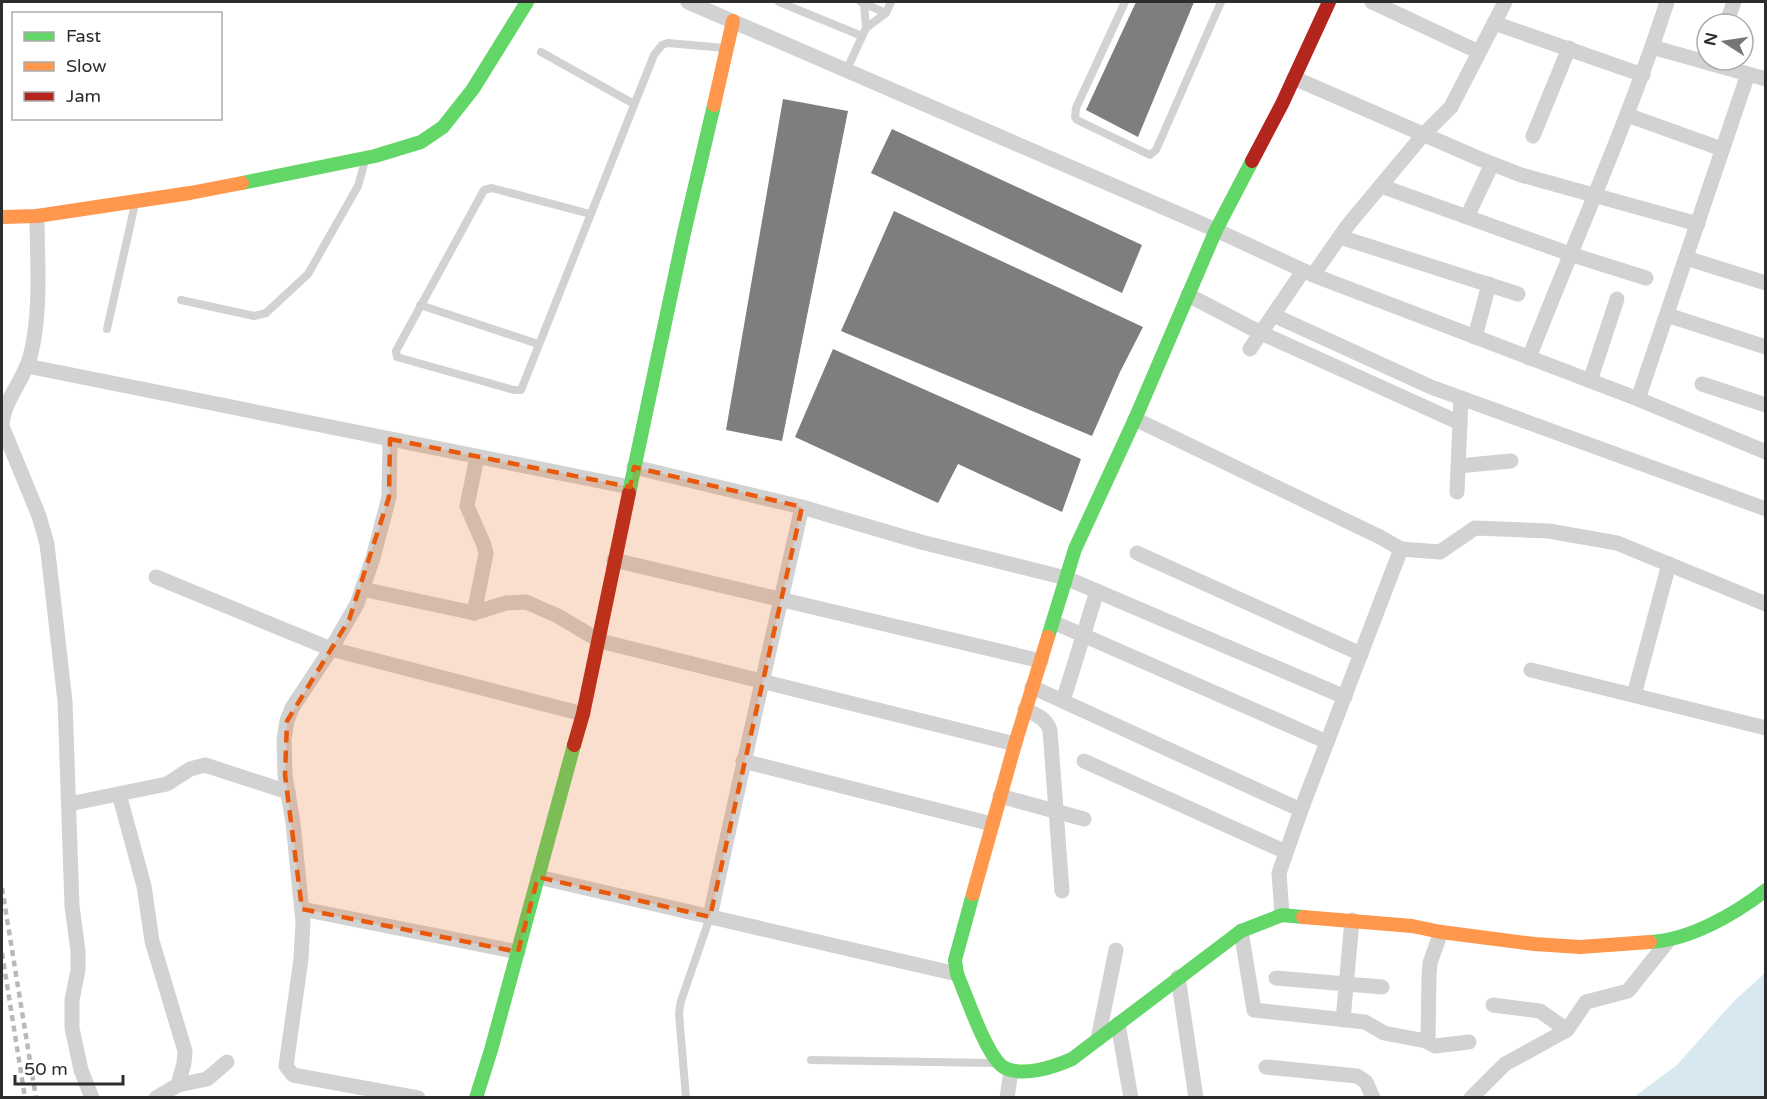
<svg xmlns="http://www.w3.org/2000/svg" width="1767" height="1099" viewBox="0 0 1767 1099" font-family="'Varela Round',sans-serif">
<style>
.water{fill:#d8e8f0}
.building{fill:#7e7e7e}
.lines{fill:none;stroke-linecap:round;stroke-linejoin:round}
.lane{stroke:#d2d2d2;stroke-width:8}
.street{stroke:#d2d2d2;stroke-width:15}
.fast{stroke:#63d668;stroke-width:14}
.slow{stroke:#ff974d;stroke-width:14}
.jam{stroke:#b3261e;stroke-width:14}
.rail{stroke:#b9b9b9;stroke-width:4.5;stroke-dasharray:6 4.5;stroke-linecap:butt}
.marked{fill:#e8590c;fill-opacity:0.2;stroke:#e8590c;stroke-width:4.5;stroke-dasharray:12 8;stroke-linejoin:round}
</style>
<rect width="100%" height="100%" fill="#fff"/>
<polygon class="water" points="1765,973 1765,1097 1634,1097 1677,1065 1734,1001"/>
<g class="building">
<polygon points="1136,2 1194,2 1138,137 1086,110"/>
<polygon points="783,99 848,111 782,441 726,430"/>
<polygon points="892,129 1142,245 1122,293 871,173"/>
<polygon points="894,211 1143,327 1120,372 1092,436 841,331"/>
<polygon points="833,349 1081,459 1062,512 958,464 938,503 795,437"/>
</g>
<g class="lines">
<g class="lane">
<polyline points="779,2 862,36"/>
<polyline points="861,2 886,13"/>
<polyline points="864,2 866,28"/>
<polyline points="1125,2 1076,108 1075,117 1077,120 1150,155 1156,150 1221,2"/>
<polyline points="541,52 634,104"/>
<polyline points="847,69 866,28 886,13 891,2"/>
<polyline points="590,214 492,188 484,190 396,351 397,357 514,390 521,390 654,55 662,45 668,43 725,48"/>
<polyline points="181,300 254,316 266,313 308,274 358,186 365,161"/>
<polyline points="420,305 538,344"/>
<polyline points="107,329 135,204"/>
<polyline points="811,1060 992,1063"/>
<polyline points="686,1098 679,1013 681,1001 710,917"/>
</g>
<g class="street">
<polyline points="688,2 1216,230 1313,275 1348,225 1423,135 1451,107 1505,2"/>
<polyline points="1372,2 1479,52"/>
<polyline points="1494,23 1643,75"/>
<polyline points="1726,24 1734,2"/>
<polyline points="1652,47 1766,79"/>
<polyline points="1294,78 1480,159 1521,175 1698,224"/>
<polyline points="1627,115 1722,149"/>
<polyline points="1533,136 1569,48"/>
<polyline points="1381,186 1570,254 1646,278"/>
<path d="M 37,216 C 37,262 42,312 30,357 C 24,380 3,401 2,426 L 39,516 L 47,544 L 65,701 L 72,906 L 78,951 L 78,970 L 72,1000 L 72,1028 L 81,1070 L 92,1098"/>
<polyline points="1467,217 1492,164"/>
<polyline points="1340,237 1518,294"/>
<polyline points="1686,258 1766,283"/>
<polyline points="1313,275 1638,399 1766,452"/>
<polyline points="1188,295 1261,333 1460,423"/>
<polyline points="1273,315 1431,387 1766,509"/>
<polyline points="1667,315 1766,347"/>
<polyline points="1475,337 1489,284"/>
<polyline points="1250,349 1303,271"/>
<path d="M 1529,358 C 1575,239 1628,123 1667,2"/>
<polyline points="27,366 630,487"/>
<polyline points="1590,381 1617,299"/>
<polyline points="1702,384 1766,405"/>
<polyline points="1638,399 1748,74"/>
<polyline points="1135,419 1380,537 1401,549 1301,810 1279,873 1282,915"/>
<polyline points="390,439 389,497 373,558 357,604 331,649 292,708 287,721 284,739 285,775 293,823 303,922 301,959 286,1066 293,1075 418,1098"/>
<polyline points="1458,466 1511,461"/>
<polyline points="634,467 802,507 921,542 1066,578 1345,697"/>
<polyline points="1457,492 1461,398"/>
<polyline points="1401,549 1440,552 1475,528 1549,531 1617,543 1766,604"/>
<polyline points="1137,553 1361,654"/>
<polyline points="614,560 1041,661"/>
<polyline points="156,577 331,649 583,714"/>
<polyline points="362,589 474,613 506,603 526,602 558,616 600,641 1015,744"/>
<polyline points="474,613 486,554 484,545 467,506 477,457"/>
<polyline points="1053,622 1327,742"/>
<polyline points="1531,670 1766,728"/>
<polyline points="1032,687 1301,810"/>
<polyline points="1634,695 1669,564"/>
<polyline points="1063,701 1097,591"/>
<path d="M 1025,709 C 1036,715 1046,718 1050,730 L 1062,891"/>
<polyline points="743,761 992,824"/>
<polyline points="1084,761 1286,852"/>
<polyline points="119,794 144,886 152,941 185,1051 184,1063 178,1085"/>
<polyline points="1000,796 1084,819"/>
<polyline points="69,804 167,784 190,769 205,765 288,792"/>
<polyline points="538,877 957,974"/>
<polyline points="302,909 518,952"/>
<path d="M 710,917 C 739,780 771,644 802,507"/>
<polyline points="1241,931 1254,1010 1365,1022 1384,1033 1426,1041 1435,1046 1469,1042"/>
<polyline points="1178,977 1196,1098"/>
<polyline points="1276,978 1382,987"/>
<polyline points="1493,1005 1540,1011 1567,1030"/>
<polyline points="1343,1020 1352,920"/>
<polyline points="1118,1024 1131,1098"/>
<polyline points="1098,1039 1116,950"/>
<polyline points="1428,1041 1429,977 1430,963 1441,932"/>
<polyline points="1266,1067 1357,1076 1366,1082 1373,1098"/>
<polyline points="156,1098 178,1085 207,1079 227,1062"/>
<polyline points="1007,1098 1011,1071"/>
<polyline points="1471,1098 1505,1064 1567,1030 1586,1002 1628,991 1668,941"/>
</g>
<g class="fast">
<polyline points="242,183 375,156 421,142 443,127 473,89 527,2"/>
<polyline points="629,493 684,233 714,105"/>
<polyline points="1048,637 1075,549 1135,419 1216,230 1252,161"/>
<path d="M 973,894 L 955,960 L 957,974 C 966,994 987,1059 1005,1068 C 1024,1077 1054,1067 1072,1059 L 1241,931 L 1282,915 L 1303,917"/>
<path d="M 1650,942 C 1690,940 1735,914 1766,890"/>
<polyline points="476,1098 491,1050 574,745"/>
</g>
<g class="slow">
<polyline points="714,105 733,21"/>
<polyline points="2,217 37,216 190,193 242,183"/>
<polyline points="973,894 1015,744 1048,637"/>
<polyline points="1303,917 1412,926 1441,932 1534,944 1580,947 1650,942"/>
</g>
<g class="jam">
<polyline points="1252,161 1282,104 1329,2"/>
<polyline points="574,745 583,714 629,493"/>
</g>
<g class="rail">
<polyline points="2,888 36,1098"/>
<polyline points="2,953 25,1098"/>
</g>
</g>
<path class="marked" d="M 390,439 L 630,487 L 634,467 L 802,507 L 710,917 L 538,877 L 518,952 L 302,909 L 285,775 L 287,721 L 349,620 L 389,497 Z"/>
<rect width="1767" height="1099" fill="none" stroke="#2d2d2d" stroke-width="6"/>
<rect x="12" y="12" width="210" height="108" fill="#ffffff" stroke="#ababab" stroke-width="1.5"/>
<rect x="24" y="32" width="30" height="9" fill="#63d668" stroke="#ababab" stroke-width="1.5"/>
<text x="66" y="42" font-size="18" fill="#2d2d2d">Fast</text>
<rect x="24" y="62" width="30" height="9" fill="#ff974d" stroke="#ababab" stroke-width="1.5"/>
<text x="66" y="72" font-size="18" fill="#2d2d2d">Slow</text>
<rect x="24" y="92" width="30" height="9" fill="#b3261e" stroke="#ababab" stroke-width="1.5"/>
<text x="66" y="102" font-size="18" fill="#2d2d2d">Jam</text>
<g transform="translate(1725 42) rotate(282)"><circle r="28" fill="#ffffff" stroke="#ababab" stroke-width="1.5"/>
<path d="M0-4.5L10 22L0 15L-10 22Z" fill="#767676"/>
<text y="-9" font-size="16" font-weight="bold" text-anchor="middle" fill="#2d2d2d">N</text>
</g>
<path d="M15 1075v9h108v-9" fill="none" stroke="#2d2d2d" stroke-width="3"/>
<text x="24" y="1075" font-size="18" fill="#2d2d2d" stroke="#ffffff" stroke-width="4.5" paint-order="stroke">50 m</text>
</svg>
